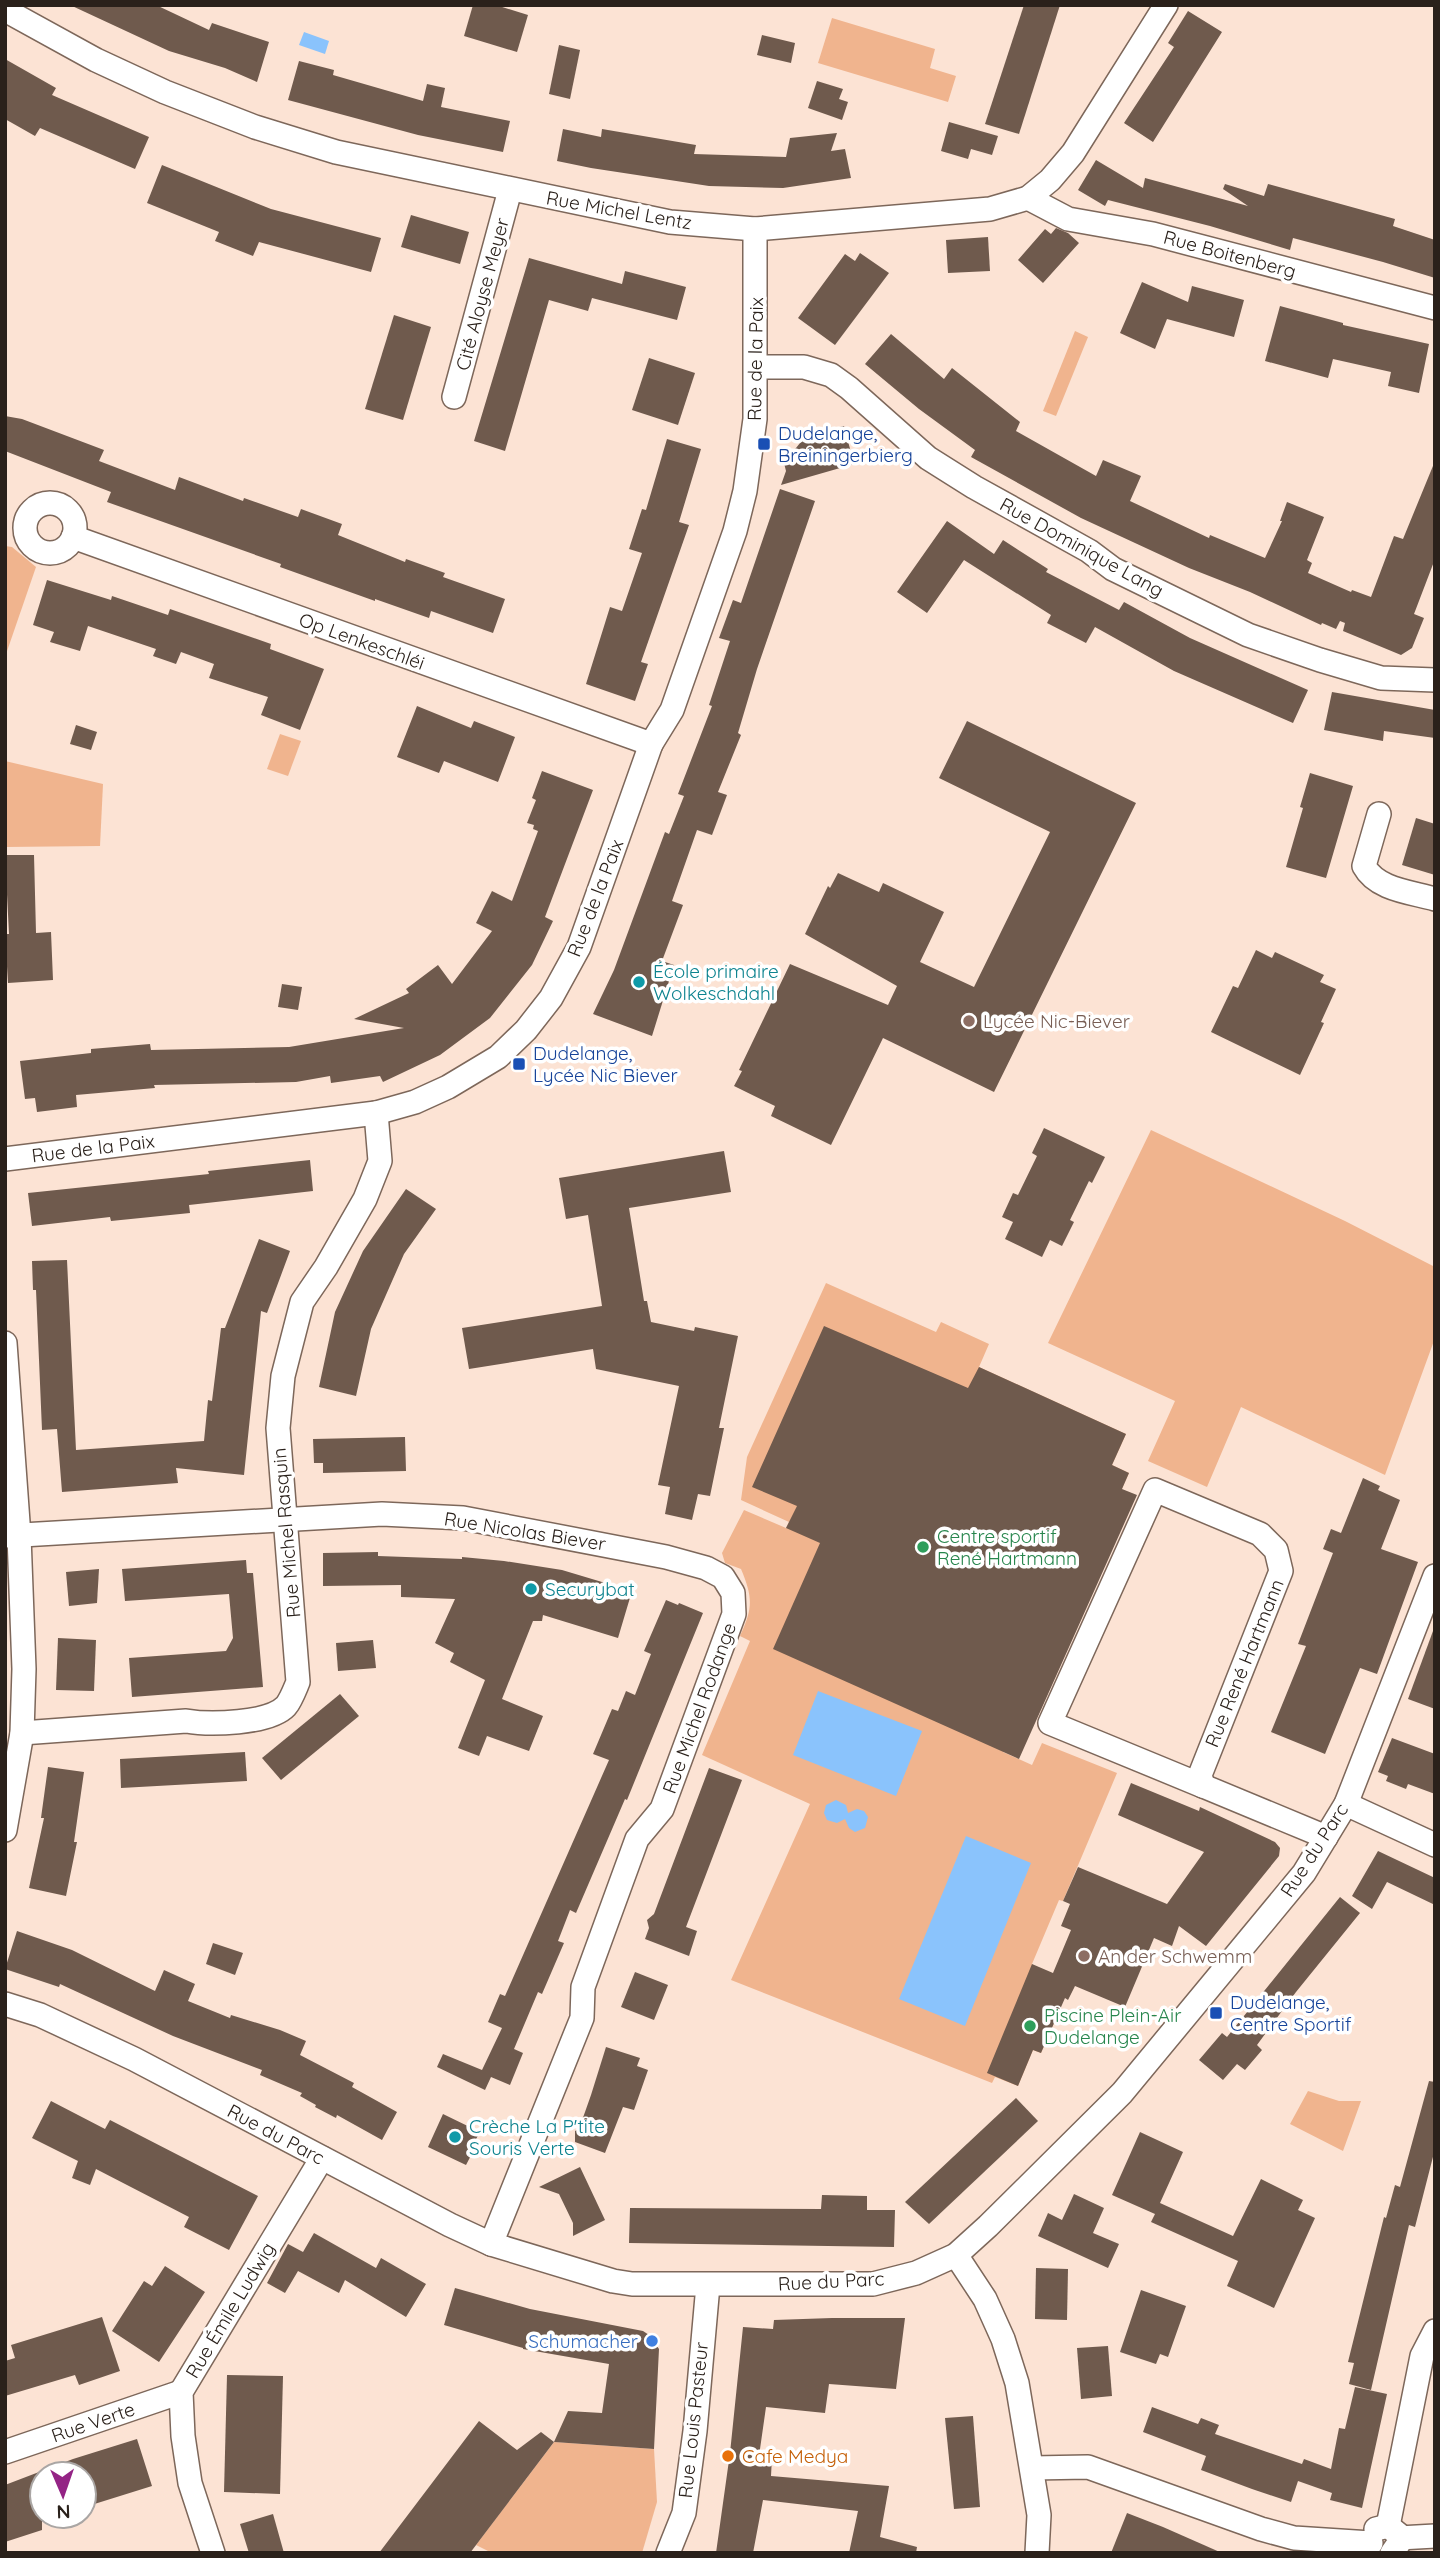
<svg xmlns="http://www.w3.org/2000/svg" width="1440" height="2558" viewBox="0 0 1440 2558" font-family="Quicksand,sans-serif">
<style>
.green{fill:#f0b48e}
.water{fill:#8ac3fc}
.building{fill:#6f5a4d}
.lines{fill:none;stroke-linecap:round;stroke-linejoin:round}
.minor-casing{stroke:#7d675a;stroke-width:26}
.minor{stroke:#fff;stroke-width:23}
.transit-dot{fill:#1a4fb4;stroke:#fff;stroke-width:2.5}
.culture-dot{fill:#0f9aa8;stroke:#fff;stroke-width:2.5}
.education-dot{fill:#8d6e63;stroke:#fff;stroke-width:2.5}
.leisure-dot{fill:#2e9e5b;stroke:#fff;stroke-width:2.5}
.shop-dot{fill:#3f7fe0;stroke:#fff;stroke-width:2.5}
.food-dot{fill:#e8710a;stroke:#fff;stroke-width:2.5}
.labels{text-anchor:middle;stroke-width:7;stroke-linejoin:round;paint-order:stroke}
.street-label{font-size:19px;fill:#2a211b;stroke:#fff}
.transit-label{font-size:19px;fill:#164399;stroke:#fff;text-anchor:start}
.culture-label{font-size:19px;fill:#0d838f;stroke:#fff;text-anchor:start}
.education-label{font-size:19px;fill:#785e54;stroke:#fff;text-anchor:start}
.leisure-label{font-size:19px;fill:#27864d;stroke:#fff;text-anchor:start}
.shop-label{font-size:19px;fill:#366cbe;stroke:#fff;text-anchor:end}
.food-label{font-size:19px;fill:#c56008;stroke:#fff;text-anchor:start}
</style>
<rect width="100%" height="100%" fill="#fce3d4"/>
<g class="green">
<polygon points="832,18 935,49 930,68 956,76 948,102 818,63"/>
<polygon points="1075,331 1088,337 1056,416 1043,411"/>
<polygon points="5,546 12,547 36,567 5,657"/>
<polygon points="280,734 301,741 288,776 267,769"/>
<polygon points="5,761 103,784 100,846 5,847"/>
<polygon points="1151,1130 1345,1221 1435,1267 1435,1338 1385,1475 1241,1407 1207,1487 1148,1461 1175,1401 1048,1343"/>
<path d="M 826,1283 L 936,1332 L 941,1322 L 989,1344 L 979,1367 L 1126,1434 L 1112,1465 L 1129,1473 L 1003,1752 L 1032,1765 L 1042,1743 L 1117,1773 L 1063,1901 L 1059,1900 L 1032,1964 L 1057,2016 L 1041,2053 L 1033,2050 L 1018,2086 L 995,2077 L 992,2083 L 731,1980 L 810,1804 L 702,1755 L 750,1641 L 740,1636 C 753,1608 753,1598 741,1569 L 725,1563 L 722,1553 L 744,1510 L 786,1528 L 789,1522 L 741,1500 L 747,1457 Z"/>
<polygon points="1308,2091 1339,2101 1361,2101 1343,2151 1290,2124"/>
<polygon points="554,2442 654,2449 657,2502 642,2553 492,2553 476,2545"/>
</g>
<g class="water">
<polygon points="304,32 329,41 325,54 299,45"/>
<polygon points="818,1691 922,1731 896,1796 793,1755"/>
<polygon points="836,1800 846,1805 848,1813 857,1809 864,1811 868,1817 865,1828 855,1832 849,1828 845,1819 837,1823 827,1820 824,1813 826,1805"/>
<polygon points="966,1836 1031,1863 965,2026 899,1999"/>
</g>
<g class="building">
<polygon points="70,5 156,5 209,30 212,23 269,42 257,82 225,68 169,51"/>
<polygon points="473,5 496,5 528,15 517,52 464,36"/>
<polygon points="1024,5 1060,5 1019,134 985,124"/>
<polygon points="1188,11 1222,32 1153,142 1124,123 1174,47 1168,43"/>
<polygon points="762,35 795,43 791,63 757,55"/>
<polygon points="559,45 580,50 570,99 549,94"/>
<polygon points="5,59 56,88 52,95 149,137 135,169 40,128 35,136 5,119"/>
<polygon points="299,61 334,70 333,75 423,101 427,84 445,88 441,107 510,121 503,152 418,135 288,100"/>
<polygon points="817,81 843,89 839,99 848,102 842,120 808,108"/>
<polygon points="949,122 998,136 992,155 971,149 968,159 941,151"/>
<polygon points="563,129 601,137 602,129 696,145 694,154 786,157 790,138 837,133 831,151 845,149 851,178 783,188 709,186 591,168 557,161"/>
<polygon points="1096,160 1143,188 1145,178 1248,206 1223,189 1225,184 1264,196 1268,184 1395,219 1393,226 1435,240 1435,278 1383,262 1293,238 1290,250 1210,226 1108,200 1105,206 1078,190"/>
<polygon points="162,165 271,209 381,238 371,272 259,242 253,256 215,241 219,232 147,203"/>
<polygon points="411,215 469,232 460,264 401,247"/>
<polygon points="1056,228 1068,233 1079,243 1043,283 1018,260 1045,229 1051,234"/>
<polygon points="988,237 990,271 948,273 946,240"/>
<polygon points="860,253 889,273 835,345 798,318 845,254 855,261"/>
<polygon points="529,258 622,284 625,271 686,287 677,320 592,298 588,311 549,300 505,451 474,441"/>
<polygon points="1142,282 1188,302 1192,286 1244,300 1234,337 1167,319 1155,349 1120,333"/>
<polygon points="1280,306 1343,323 1343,325 1429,344 1419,393 1388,386 1391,372 1333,359 1328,378 1265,361"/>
<polygon points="394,315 431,327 403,420 365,409"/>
<polygon points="891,334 944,379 952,368 1020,422 1016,431 1096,476 1103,460 1141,476 1130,501 1209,538 1210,535 1265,558 1282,521 1280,521 1287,502 1324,517 1307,560 1312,563 1308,573 1351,592 1352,590 1371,597 1394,536 1403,539 1435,461 1435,559 1414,614 1424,618 1412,648 1401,655 1343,631 1345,623 1340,621 1336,629 1322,623 1321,625 1250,592 1189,568 1081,518 971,457 975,450 919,409 865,364"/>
<polygon points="649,358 695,373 678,425 632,410"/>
<polygon points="5,416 22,419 104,450 99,461 175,490 179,477 243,501 244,498 298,517 301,509 342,524 338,535 405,562 406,559 445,573 443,577 505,599 493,633 431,611 429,618 375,599 375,601 280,567 281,564 107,502 111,492 5,451"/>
<polygon points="844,426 854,464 781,485 786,471 784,463 804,438"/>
<polygon points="667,439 701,449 679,522 689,525 641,662 648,664 635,701 586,684 610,607 622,611 642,553 629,549 642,509 646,510"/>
<polygon points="780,489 815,501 757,669 738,733 741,735 718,792 727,795 712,835 697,830 672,901 683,905 662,961 674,965 652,1036 593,1014 614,970 665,832 669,834 684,796 678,794 712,706 709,705 730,641 719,638 733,600 741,603"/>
<polygon points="947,521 994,554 1003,540 1048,569 1046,572 1119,610 1124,602 1190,638 1308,690 1293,723 1174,671 1095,627 1086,643 1047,623 1051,615 964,560 927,613 897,592"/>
<polygon points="47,580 111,600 112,596 168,615 170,609 271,644 270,649 324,669 300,730 261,715 268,697 209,678 214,664 181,652 176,664 153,656 156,649 88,626 80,651 50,642 54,632 33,625"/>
<polygon points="1332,692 1435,710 1435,738 1384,731 1383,741 1324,730"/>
<polygon points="417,706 471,728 474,721 515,737 498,782 444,761 439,773 397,757"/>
<polygon points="967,721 1136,803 994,1092 883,1038 831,1145 771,1116 775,1106 734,1086 742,1071 739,1070 790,964 888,1005 897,986 805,934 828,886 830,888 838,873 879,892 883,883 944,912 920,962 974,987 1050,832 939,778"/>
<polygon points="76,725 97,732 91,750 70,744"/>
<polygon points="542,771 593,790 545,917 553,921 532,965 490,1018 440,1055 383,1082 380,1076 331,1083 330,1076 296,1082 154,1085 155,1088 76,1095 77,1107 37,1112 35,1098 25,1099 20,1061 91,1053 91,1049 150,1044 151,1050 289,1047 404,1028 354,1019 409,993 406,989 438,965 452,984 492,931 476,923 492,891 512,901 538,831 533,829 534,825 527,823 536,800 532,798"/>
<polygon points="1310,773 1353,786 1326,878 1286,867 1303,808 1300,807"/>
<polygon points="1416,818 1435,824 1435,875 1402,865"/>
<polygon points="5,855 34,855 36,933 51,932 53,980 8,983 5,934 9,934"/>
<polygon points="1256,950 1272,958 1275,952 1324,975 1320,982 1336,989 1321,1022 1324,1023 1300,1075 1211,1032 1233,986 1238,988"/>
<polygon points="282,984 302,987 298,1010 278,1007"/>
<polygon points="1044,1128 1105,1157 1092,1183 1089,1181 1070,1220 1074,1222 1062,1246 1050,1240 1042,1257 1005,1239 1013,1222 1002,1217 1013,1193 1018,1195 1037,1156 1032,1153"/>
<polygon points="724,1151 731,1192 629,1208 644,1301 647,1301 651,1322 694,1331 695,1327 738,1336 719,1428 724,1428 710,1496 698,1494 692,1520 665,1514 670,1487 658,1485 679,1386 596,1369 593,1349 469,1369 462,1328 602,1306 588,1215 566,1219 559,1178"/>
<polygon points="310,1160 313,1191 189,1205 190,1213 111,1221 110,1217 32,1226 28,1193 209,1174 208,1171"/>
<polygon points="406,1189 436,1209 404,1254 371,1329 356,1396 319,1387 335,1312 363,1251"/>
<polygon points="259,1239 290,1251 267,1313 261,1311 244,1475 176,1468 178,1483 62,1492 57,1429 42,1430 36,1290 33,1290 32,1261 67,1260 76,1450 204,1441 208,1400 212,1401 221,1328 225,1328"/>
<polygon points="824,1326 968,1388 979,1367 1126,1434 1112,1465 1129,1473 1122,1489 1137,1495 1019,1759 773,1649 820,1543 786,1528 797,1506 752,1487"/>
<polygon points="405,1437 406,1471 323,1473 323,1463 314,1463 313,1439"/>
<polygon points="1363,1478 1380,1486 1378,1490 1400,1500 1381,1549 1418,1562 1377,1674 1360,1668 1325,1754 1271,1732 1306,1646 1298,1644 1333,1553 1323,1549 1331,1529 1341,1533"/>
<polygon points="378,1552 378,1556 462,1559 462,1557 504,1561 562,1570 632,1591 618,1638 543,1615 542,1621 533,1621 502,1699 543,1716 529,1751 487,1736 479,1756 458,1748 485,1680 450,1662 454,1653 435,1643 455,1599 401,1597 401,1585 323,1586 323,1553"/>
<polygon points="246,1560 247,1573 253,1573 263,1687 132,1697 129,1658 226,1651 233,1638 229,1594 125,1601 122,1569"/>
<polygon points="99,1569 97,1603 69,1606 66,1572"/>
<polygon points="666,1600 678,1605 679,1603 703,1613 627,1800 625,1799 576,1913 570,1910 558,1941 564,1943 542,1994 538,1992 514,2049 523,2053 510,2085 491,2077 485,2090 437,2067 443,2054 482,2070 502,2028 488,2022 500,1994 505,1996 609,1760 593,1754 612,1709 618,1711 626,1691 635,1695 651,1654 644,1651"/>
<polygon points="1433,1631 1435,1632 1435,1709 1408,1699"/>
<polygon points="58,1638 96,1640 94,1691 56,1690"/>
<polygon points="373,1640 376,1668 338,1671 336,1643"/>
<polygon points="340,1694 359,1716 281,1780 262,1758"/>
<polygon points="1392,1738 1435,1754 1435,1794 1408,1784 1406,1789 1386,1781 1388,1776 1378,1772"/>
<polygon points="245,1752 247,1781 121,1788 120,1759"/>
<polygon points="48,1767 84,1772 74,1842 77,1842 66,1896 29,1888 44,1818 41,1818"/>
<polygon points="709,1768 742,1780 686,1927 697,1931 689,1956 645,1939 649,1928 647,1920 654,1914"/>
<polygon points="1131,1783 1199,1811 1200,1807 1275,1842 1280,1848 1279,1856 1206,1946 1179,1926 1172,1946 1154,1938 1125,2007 1075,1986 1068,2000 1065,1998 1041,2053 1033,2050 1018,2086 987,2073 1032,1964 1053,1973 1071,1930 1061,1926 1070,1904 1063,1901 1078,1867 1167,1904 1204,1852 1118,1815"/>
<polygon points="1378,1851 1435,1878 1435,1905 1387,1882 1372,1909 1352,1896"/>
<polygon points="1340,1897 1360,1913 1296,1992 1257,2045 1262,2050 1245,2070 1237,2064 1223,2080 1199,2060 1222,2033 1227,2037"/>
<polygon points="17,1931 72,1950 155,1991 164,1970 195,1984 188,2001 230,2018 231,2015 280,2030 306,2041 300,2055 354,2083 352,2087 397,2112 382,2140 337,2115 336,2118 315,2107 316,2105 300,2096 302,2093 260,2075 262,2070 173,2036 60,1984 59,1987 5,1969"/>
<polygon points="213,1943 243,1953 235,1975 206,1964"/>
<polygon points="635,1972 668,1985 654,2020 621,2007"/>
<polygon points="606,2047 640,2058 637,2066 648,2070 634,2110 623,2107 605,2153 575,2142 575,2131 579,2129 591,2095"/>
<polygon points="1429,2081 1435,2082 1435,2149 1415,2227 1409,2225 1371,2390 1349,2384 1354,2363 1348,2362 1384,2217 1386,2218 1395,2185 1400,2187"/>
<polygon points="1016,2098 1038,2121 929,2224 905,2202"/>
<polygon points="51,2101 105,2129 110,2120 258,2196 229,2250 184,2227 189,2217 96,2169 90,2185 72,2178 78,2161 32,2138"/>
<polygon points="443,2114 480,2132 475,2141 478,2142 466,2165 428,2147"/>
<polygon points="1140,2132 1183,2152 1160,2203 1233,2236 1261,2179 1303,2200 1298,2210 1315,2218 1274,2308 1227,2286 1238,2261 1151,2222 1155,2214 1112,2195"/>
<polygon points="580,2167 605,2220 573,2236 573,2223 559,2194 539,2187"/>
<polygon points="1074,2194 1104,2208 1093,2233 1119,2244 1108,2268 1038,2236 1048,2213 1062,2220"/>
<polygon points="822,2195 867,2196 867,2210 895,2210 894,2247 629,2243 630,2208 821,2209"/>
<polygon points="314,2233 376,2268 381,2258 426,2284 406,2317 345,2280 339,2293 298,2271 285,2293 267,2283 288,2244 303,2252"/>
<polygon points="165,2266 205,2292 159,2362 112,2331 144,2281 152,2286"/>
<polygon points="1036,2268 1068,2269 1067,2320 1035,2319"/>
<polygon points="455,2288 530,2309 643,2331 649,2335 659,2349 654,2449 554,2442 568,2411 602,2413 609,2364 523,2349 523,2348 444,2325"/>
<polygon points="1141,2290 1186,2306 1168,2357 1160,2354 1156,2364 1120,2352"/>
<polygon points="102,2317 120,2371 79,2385 75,2375 5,2396 5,2361 15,2358 11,2345"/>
<polygon points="832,2318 905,2318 896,2389 829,2384 825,2413 766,2407 759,2456 772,2457 771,2476 889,2486 880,2537 917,2547 916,2553 849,2553 858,2511 763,2500 753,2553 716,2553 730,2453 743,2327 773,2329 774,2320"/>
<polygon points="1108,2346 1112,2396 1081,2399 1077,2348"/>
<polygon points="227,2375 283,2376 280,2494 224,2492"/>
<polygon points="1355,2387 1387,2394 1362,2508 1330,2500 1332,2493 1298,2481 1291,2502 1252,2489 1201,2470 1206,2456 1143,2432 1152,2407 1198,2424 1201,2418 1219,2425 1215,2434 1302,2464 1304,2459 1331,2469 1339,2428 1345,2429"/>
<polygon points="973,2416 980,2507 954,2509 945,2418"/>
<polygon points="479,2421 517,2450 541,2432 554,2442 470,2553 379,2553"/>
<polygon points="137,2439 152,2486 88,2506 84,2494 84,2474 42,2474 42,2530 5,2542 5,2485 73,2459"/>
<polygon points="1127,2513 1163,2527 1222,2553 1111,2553"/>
<polygon points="273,2514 284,2553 249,2553 240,2524"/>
</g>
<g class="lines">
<g class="minor-casing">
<g id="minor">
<polyline points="5,10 96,60 165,92 255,127 336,152 670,222 755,229 990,209 1028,198 1050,180 1073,153 1166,5"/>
<polyline points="1028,198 1068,219 1153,234 1435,308"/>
<polyline points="756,367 804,367 831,375 849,388 928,458 974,487 1089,551 1113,569 1248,635 1320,660 1381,678 1435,680"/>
<polyline points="454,397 510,190"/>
<circle cx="50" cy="528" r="25"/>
<polyline points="73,537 651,744"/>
<path d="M 1379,814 L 1364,866 C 1377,890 1411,892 1435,899"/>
<polyline points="5,1159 376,1113 415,1102 448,1087 498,1057 526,1030 551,998 579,947 651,744 672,710 735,531 745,491 755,419 755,229"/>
<polyline points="5,1343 19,1536 24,1669 22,1733 5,1830"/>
<polygon points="1155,1490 1260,1534 1276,1550 1281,1571 1200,1775 1203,1786 1050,1723"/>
<polyline points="5,1536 382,1514 463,1518 666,1557 706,1568 723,1577 733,1593 734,1614 662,1809 637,1839 583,1987 582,2018 491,2244"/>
<path d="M 22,1733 L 186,1721 C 209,1725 269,1724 286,1706 C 291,1700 295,1689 298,1682 L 278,1428 L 283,1376 L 302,1302 L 326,1267 L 365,1199 L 380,1161 L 376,1113"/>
<polyline points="1203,1786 1326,1837"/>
<polyline points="1346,1804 1435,1845"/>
<polyline points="5,2004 40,2015 134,2059 450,2225 491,2244 613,2281 632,2284 873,2284 916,2273 956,2255 988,2226 1122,2093 1304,1873 1346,1804 1435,1576"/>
<polyline points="956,2255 985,2299 1003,2339 1017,2383 1039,2515 1037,2553"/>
<polyline points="5,2452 181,2392"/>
<polyline points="1032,2468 1088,2467 1261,2529 1294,2538 1371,2543"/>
<polyline points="1388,2526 1422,2356 1435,2331"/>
<polyline points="1376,2529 1388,2526 1398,2534 1399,2543 1392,2553"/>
<polyline points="1399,2538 1435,2536"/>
<polyline points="213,2553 190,2483 183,2436 181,2392 322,2158"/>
<polyline points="668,2553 684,2513 695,2431 708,2285"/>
</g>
</g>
<use href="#minor" class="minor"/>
</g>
<g class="transit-dot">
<rect x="757" y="437" width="14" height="14" rx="3.5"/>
<rect x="512" y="1057" width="14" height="14" rx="3.5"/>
<rect x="1209" y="2006" width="14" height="14" rx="3.5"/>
</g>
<g class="culture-dot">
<circle cx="639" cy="982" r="7"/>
<circle cx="531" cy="1589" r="7"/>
<circle cx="455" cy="2137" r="7"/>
</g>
<g class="education-dot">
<circle cx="969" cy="1021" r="7"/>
<circle cx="1084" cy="1956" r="7"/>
</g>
<g class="leisure-dot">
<circle cx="923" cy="1547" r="7"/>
<circle cx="1030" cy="2026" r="7"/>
</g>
<circle class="shop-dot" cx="652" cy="2341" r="7"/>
<circle class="food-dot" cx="728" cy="2456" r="7"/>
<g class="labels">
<g class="street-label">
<text transform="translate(619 210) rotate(10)" y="7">Rue Michel Lentz</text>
<text transform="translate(1230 254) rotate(15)" y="7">Rue Boitenberg</text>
<text transform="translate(482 294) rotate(-75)" y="7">Cité Aloyse Meyer</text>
<text transform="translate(755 359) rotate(-89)" y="7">Rue de la Paix</text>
<text transform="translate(1082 547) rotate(29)" y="7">Rue Dominique Lang</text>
<text transform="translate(362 641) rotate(20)" y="7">Op Lenkeschléi</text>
<text transform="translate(595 898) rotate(-69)" y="7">Rue de la Paix</text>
<text transform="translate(93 1148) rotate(-7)" y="7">Rue de la Paix</text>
<text transform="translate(525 1531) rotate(9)" y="7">Rue Nicolas Biever</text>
<text transform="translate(286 1533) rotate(-95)" y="7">Rue Michel Rasquin</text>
<text transform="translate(1244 1663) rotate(-68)" y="7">Rue René Hartmann</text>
<text transform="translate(699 1708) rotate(-70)" y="7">Rue Michel Rodange</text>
<text transform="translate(1314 1850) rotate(-57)" y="7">Rue du Parc</text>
<text transform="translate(276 2134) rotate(28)" y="7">Rue du Parc</text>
<text transform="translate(831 2281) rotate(-3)" y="7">Rue du Parc</text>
<text transform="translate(230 2310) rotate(-59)" y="7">Rue Émile Ludwig</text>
<text transform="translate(693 2420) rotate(-84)" y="7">Rue Louis Pasteur</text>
<text transform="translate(93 2422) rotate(-19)" y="7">Rue Verte</text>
</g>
<g class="transit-label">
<text x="778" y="440">Dudelange,<tspan x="778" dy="22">Breiningerbierg</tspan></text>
<text x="533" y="1060">Dudelange,<tspan x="533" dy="22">Lycée Nic Biever</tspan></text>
<text x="1230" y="2009">Dudelange,<tspan x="1230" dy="22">Centre Sportif</tspan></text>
</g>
<g class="culture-label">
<text x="653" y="978">École primaire<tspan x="653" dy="22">Wolkeschdahl</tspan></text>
<text x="545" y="1596">Securybat</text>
<text x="469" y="2133">Crèche La P'tite<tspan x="469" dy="22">Souris Verte</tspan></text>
</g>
<g class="education-label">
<text x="983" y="1028">Lycée Nic-Biever</text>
<text x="1098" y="1963">An der Schwemm</text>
</g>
<g class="leisure-label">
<text x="937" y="1543">Centre sportif<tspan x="937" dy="22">René Hartmann</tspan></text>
<text x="1044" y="2022">Piscine Plein-Air<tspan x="1044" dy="22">Dudelange</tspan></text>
</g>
<g class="shop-label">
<text x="638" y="2348">Schumacher</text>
</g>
<g class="food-label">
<text x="742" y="2463">Cafe Medya</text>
</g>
</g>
<rect width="1440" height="2558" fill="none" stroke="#2a211b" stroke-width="14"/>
<g transform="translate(63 2495) rotate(178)"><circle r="33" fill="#ffffff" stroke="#aaa6a4" stroke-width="2"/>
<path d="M0-5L12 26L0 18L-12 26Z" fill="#942485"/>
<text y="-10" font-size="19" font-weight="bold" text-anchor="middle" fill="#2a211b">N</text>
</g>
</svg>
